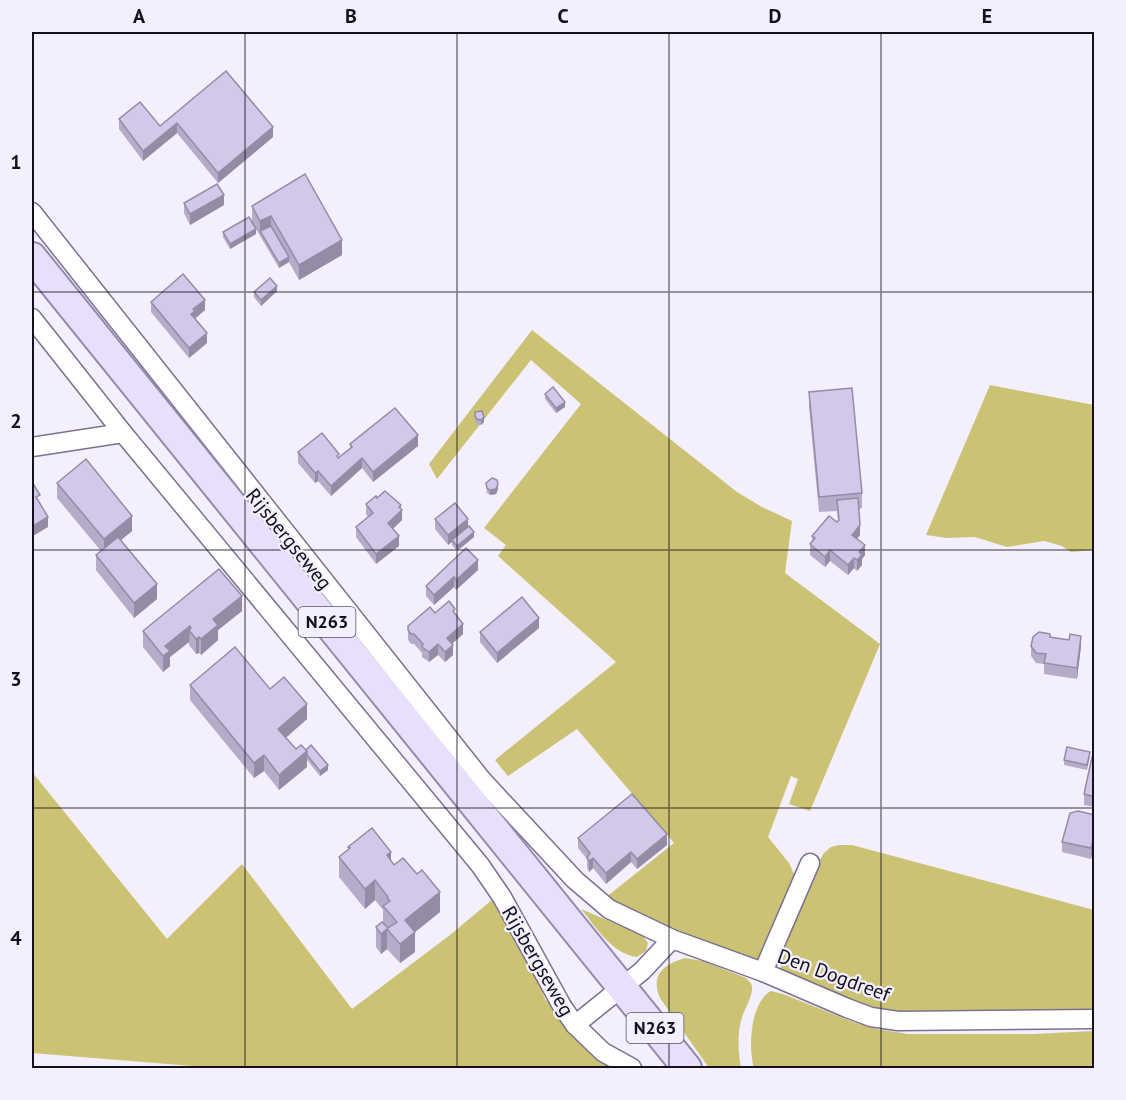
<svg xmlns="http://www.w3.org/2000/svg" width="1126" height="1100" viewBox="0 0 1126 1100" font-family="'PT Sans',sans-serif">
<style>
.green{fill:#cbc273}
.lines{fill:none;stroke-linecap:round;stroke-linejoin:round}
.street-casing{stroke:#7b7190;stroke-width:21}
.primary-casing{stroke:#9389aa;stroke-width:32}
.street{stroke:#fff;stroke-width:18}
.primary{stroke:#e8dffa;stroke-width:28}
.wall{fill:#b5acc9}
.shaded-wall{fill:#938ca4}
.building{fill:#d2c8ea;stroke:#938ca4;stroke-width:1.5}
.grid{fill:none;stroke:#14101c;stroke-width:1.5;stroke-opacity:0.55}
.labels{text-anchor:middle;stroke-width:4.5;stroke-linejoin:round;paint-order:stroke}
.shield{fill:#f3effd;stroke:#575360;stroke-width:1.5}
.shield-label{font-size:18px;font-weight:bold;fill:#14101c}
.street-label{font-size:20px;fill:#14101c;stroke:#f3effd}
.neatline{fill:none;stroke:#14101c;stroke-width:2}
.grid-label{font-size:20px;text-anchor:middle;font-weight:bold;fill:#14101c}
</style>
<rect width="100%" height="100%" fill="#f3effd"/>
<g class="green">
<polygon points="532,330 737,492 762,507 792,521 785,573 880,644 810,811 789,804 798,779 791,776 768,837 789,863 794,874 794,886 768,952 758,961 737,956 605,898 674,843 577,729 508,776 495,760 616,662 498,556 506,545 484,528 581,404 531,360 437,479 429,464"/>
<polygon points="990,385 1094,405 1094,550 1071,552 1062,546 1044,541 1007,547 975,537 947,538 926,535"/>
<polygon points="32,772 167,939 242,864 352,1009 450,935 499,894 512,917 545,999 576,1034 616,1068 217,1068 32,1053"/>
<polygon points="839,845 852,845 1094,910 1094,1013 914,1015 874,1011 781,971 780,961 813,871 824,853 831,847"/>
<path d="M 581,909 L 642,935 L 648,943 L 646,951 L 637,957 C 612,954 596,927 581,909 Z"/>
<path d="M 685,958 L 703,961 L 746,978 C 750,982 753,985 752,990 C 751,999 745,1008 742,1017 C 737,1034 738,1051 741,1068 L 709,1068 L 660,998 C 650,975 664,964 685,958 Z"/>
<path d="M 771,991 L 783,994 L 853,1022 L 877,1029 L 908,1034 L 1033,1034 L 1094,1031 L 1094,1068 L 754,1068 C 748,1048 750,1002 771,991 Z"/>
</g>
<g class="lines">
<g class="street-casing">
<g id="street">
<polyline points="32,212 482,780 575,880 609,909 672,939 763,972 847,1008 871,1017 898,1021 1094,1019"/>
<polyline points="32,318 123,433 480,865 502,897 562,1006 575,1025 603,1052 632,1068"/>
<polyline points="32,447 123,433"/>
<polyline points="763,972 810,863"/>
<polyline points="575,1025 642,971 672,939"/>
</g>
</g>
<g class="primary-casing">
<polyline id="primary" points="32,257 687,1068"/>
</g>
<use href="#street" class="street"/>
<use href="#primary" class="primary"/>
</g>
<g class="wall">
<polygon points="226,71 273,137 218,183 177,133 143,161 119,129 119,119 160,126"/>
<polygon points="184,203 224,205 190,225 184,213"/>
<polygon points="252,206 342,255 299,280 289,262 279,268 256,229 256,234 230,249 223,237 223,232 252,221"/>
<polygon points="277,291 261,306 254,297 254,292"/>
<polygon points="151,302 205,310 195,319 207,343 189,358 151,312"/>
<polygon points="809,392 862,493 862,508 859,509 860,535 857,539 865,555 862,559 862,565 857,571 854,568 848,575 830,561 825,567 810,555 810,544 812,541 812,536 838,521 837,511 819,512 809,407"/>
<polygon points="545,394 565,407 556,413 545,399"/>
<polygon points="475,416 484,422 481,425 477,425 475,421"/>
<polygon points="350,444 418,446 373,482 362,468 331,496 318,481 315,483 298,463 298,452 339,458 350,448"/>
<polygon points="57,483 132,531 121,540 157,599 134,618 96,570 96,555 101,551 57,498"/>
<polygon points="486,483 498,489 496,494 490,495 487,493"/>
<polygon points="377,498 401,509 402,520 393,529 399,546 376,564 356,537 356,527 368,517 366,514 366,504"/>
<polygon points="435,519 468,527 474,537 457,551 452,545 452,542 448,545 435,529"/>
<polygon points="466,548 478,570 456,590 454,587 434,605 426,596 426,586"/>
<polygon points="242,611 218,630 218,640 201,655 199,653 196,654 189,645 189,642 170,657 170,666 163,672 143,647 143,631"/>
<polygon points="435,613 455,614 463,634 452,644 453,655 445,662 438,655 429,662 422,657 422,653 414,644 411,644 408,640 408,626"/>
<polygon points="539,628 497,663 480,642 480,632"/>
<polygon points="1050,637 1081,646 1077,679 1044,674 1044,664 1036,663 1031,656 1031,646"/>
<polygon points="190,685 270,689 307,719 286,738 296,749 306,750 328,770 320,776 307,760 307,767 279,790 264,771 254,778 190,700"/>
<polygon points="1090,757 1087,770 1064,765 1064,760"/>
<polygon points="1095,758 1095,807 1084,805 1084,794"/>
<polygon points="1095,815 1095,843 1091,859 1062,852 1062,842"/>
<polygon points="578,838 667,845 637,869 631,862 606,884 593,868 589,872 587,868 587,859 578,848"/>
<polygon points="348,847 391,861 440,912 415,932 415,952 400,963 387,949 381,954 376,947 376,927 383,923 383,910 375,900 365,909 339,877 339,857 348,849"/>
</g>
<g class="shaded-wall">
<polygon points="177,123 177,133 143,161 143,151"/>
<polygon points="273,127 273,137 218,183 218,173"/>
<polygon points="224,195 224,205 190,225 190,214"/>
<polygon points="271,216 271,231 260,231 260,221"/>
<polygon points="256,229 256,234 230,249 230,244"/>
<polygon points="342,240 342,255 299,280 299,265"/>
<polygon points="289,257 289,262 279,268 279,263"/>
<polygon points="277,286 277,291 261,306 261,300"/>
<polygon points="205,300 205,310 195,318 195,321 191,314 193,309"/>
<polygon points="207,333 207,343 189,358 189,348"/>
<polygon points="565,402 565,407 556,413 556,408"/>
<polygon points="484,417 484,422 481,425 481,420"/>
<polygon points="418,435 418,446 373,482 373,472"/>
<polygon points="362,458 362,468 331,496 331,486"/>
<polygon points="318,471 318,481 315,483 315,473"/>
<polygon points="498,484 498,489 496,494 490,495 490,490"/>
<polygon points="401,505 401,511 402,510 402,520 388,533 388,523 399,507"/>
<polygon points="132,516 132,531 104,554 104,539"/>
<polygon points="48,517 48,527 33,536 33,526"/>
<polygon points="468,519 468,529 452,540 452,542 448,545 448,535"/>
<polygon points="860,525 860,535 852,545 852,535"/>
<polygon points="474,532 474,537 457,551 457,546"/>
<polygon points="399,536 399,546 376,564 376,554"/>
<polygon points="865,545 865,555 862,559 862,565 857,571 857,560 859,552"/>
<polygon points="830,550 830,561 825,567 825,557"/>
<polygon points="854,558 854,568 848,575 848,565"/>
<polygon points="478,560 478,570 456,590 456,580"/>
<polygon points="454,577 454,587 434,605 434,595"/>
<polygon points="157,584 157,599 134,618 134,603"/>
<polygon points="242,596 242,611 218,630 218,640 201,655 201,639 213,619"/>
<polygon points="539,618 539,628 497,663 497,653"/>
<polygon points="463,624 463,634 447,648 447,638"/>
<polygon points="190,626 189,642 170,657 170,666 163,672 163,656 165,646"/>
<polygon points="1081,636 1081,646 1077,679 1077,668"/>
<polygon points="199,637 199,653 196,654 196,639"/>
<polygon points="438,644 438,655 429,662 429,652"/>
<polygon points="453,645 453,655 445,662 445,652"/>
<polygon points="307,704 307,719 278,744 278,729"/>
<polygon points="307,751 307,767 279,790 279,775"/>
<polygon points="264,755 264,771 254,778 254,763"/>
<polygon points="328,765 328,770 320,776 320,771"/>
<polygon points="1095,833 1095,843 1091,859 1091,848"/>
<polygon points="667,834 667,845 637,869 637,859"/>
<polygon points="391,852 391,872 387,855"/>
<polygon points="631,852 631,862 606,884 606,873"/>
<polygon points="593,858 593,868 589,872 589,861"/>
<polygon points="375,880 375,900 365,909 365,889"/>
<polygon points="440,892 440,912 405,940 405,920"/>
<polygon points="387,929 387,949 381,954 381,934"/>
<polygon points="415,932 415,952 400,963 400,944"/>
</g>
<g class="building">
<polygon points="226,71 273,127 218,173 177,123 143,151 119,119 140,102 160,126"/>
<polygon points="305,174 342,240 299,265 271,216 260,221 252,206"/>
<polygon points="217,184 224,195 190,214 184,203"/>
<polygon points="249,217 256,229 230,244 223,232"/>
<polygon points="271,226 289,257 279,263 260,231"/>
<polygon points="183,274 205,300 193,309 195,311 191,314 207,333 189,348 151,302"/>
<polygon points="270,278 277,286 261,300 254,292"/>
<polygon points="553,387 565,402 556,408 545,394"/>
<polygon points="852,388 862,493 819,497 809,392"/>
<polygon points="395,408 418,435 373,472 362,458 331,486 318,471 315,473 298,452 322,433 339,454 337,456 338,458 352,447 350,444"/>
<polygon points="482,411 484,417 481,420 477,419 475,416 475,412"/>
<polygon points="86,459 132,516 104,539 57,483"/>
<polygon points="492,478 497,480 498,484 496,489 490,490 487,488 486,483"/>
<polygon points="32,482 40,495 36,497 48,517 33,526 32,524"/>
<polygon points="385,491 401,505 399,507 402,510 388,523 399,536 376,554 356,527 373,513 366,504 376,496 377,498"/>
<polygon points="858,498 860,525 852,535 865,545 859,552 862,555 857,560 854,558 848,565 830,550 825,557 810,544 815,538 812,536 829,516 837,522 839,520 837,500"/>
<polygon points="455,503 468,519 448,535 435,519"/>
<polygon points="469,526 474,532 457,546 452,540"/>
<polygon points="118,537 157,584 134,603 96,555"/>
<polygon points="466,548 478,560 456,580 454,577 434,595 426,586"/>
<polygon points="219,569 242,596 213,619 218,625 201,639 199,637 196,639 189,630 191,628 190,626 165,646 170,651 163,656 143,631"/>
<polygon points="522,597 539,618 497,653 480,632"/>
<polygon points="449,601 455,609 453,611 463,624 447,638 453,645 445,652 438,644 429,652 422,647 423,644 414,634 411,634 408,630 408,626 430,607 435,613"/>
<polygon points="1039,632 1050,634 1050,637 1069,640 1070,634 1081,636 1077,668 1044,663 1046,654 1036,653 1031,646 1033,637"/>
<polygon points="235,647 270,689 284,677 307,704 278,729 296,749 301,745 307,751 279,775 264,755 254,763 190,685"/>
<polygon points="311,745 328,765 320,771 307,755 307,751 306,750"/>
<polygon points="1067,747 1090,752 1087,765 1064,760"/>
<polygon points="1092,757 1095,758 1095,797 1084,794"/>
<polygon points="632,794 667,834 637,859 631,852 606,873 593,858 589,861 587,858 590,853 578,838"/>
<polygon points="1078,811 1095,815 1095,833 1091,848 1062,842 1070,813"/>
<polygon points="372,828 391,852 387,855 394,865 403,858 417,874 422,870 440,892 405,920 415,932 400,944 387,929 381,934 376,927 382,922 388,928 397,922 383,906 390,901 387,898 388,897 375,880 365,889 339,857 350,848 348,847"/>
</g>
<path class="grid" d="M 245,32 L 245,1068M 457,32 L 457,1068M 669,32 L 669,1068M 881,32 L 881,1068M 32,292 L 1094,292M 32,550 L 1094,550M 32,808 L 1094,808"/>
<g class="labels">
<g class="shield">
<rect x="298.5" y="607" width="57" height="30" rx="4.5"/>
<rect x="626.5" y="1013" width="57" height="30" rx="4.5"/>
</g>
<g class="shield-label">
<text x="327" y="628">N263</text>
<text x="655" y="1034">N263</text>
</g>
<g class="street-label">
<text transform="translate(289 539) rotate(51)" y="7">Rijsbergseweg</text>
<text transform="translate(538 961) rotate(60)" y="7">Rijsbergseweg</text>
<text transform="translate(834 975) rotate(20)" y="7">Den Dogdreef</text>
</g>
</g>
<rect width="1126" height="1100" fill="none" stroke="#f3effd" stroke-width="66"/>
<rect x="33" y="33" width="1060" height="1034" class="neatline"/>
<g class="grid-label">
<text x="139" y="23">A</text>
<text x="351" y="23">B</text>
<text x="563" y="23">C</text>
<text x="775" y="23">D</text>
<text x="987" y="23">E</text>
<text x="16" y="169">1</text>
<text x="16" y="428">2</text>
<text x="16" y="686">3</text>
<text x="16" y="945">4</text>
</g>
</svg>
